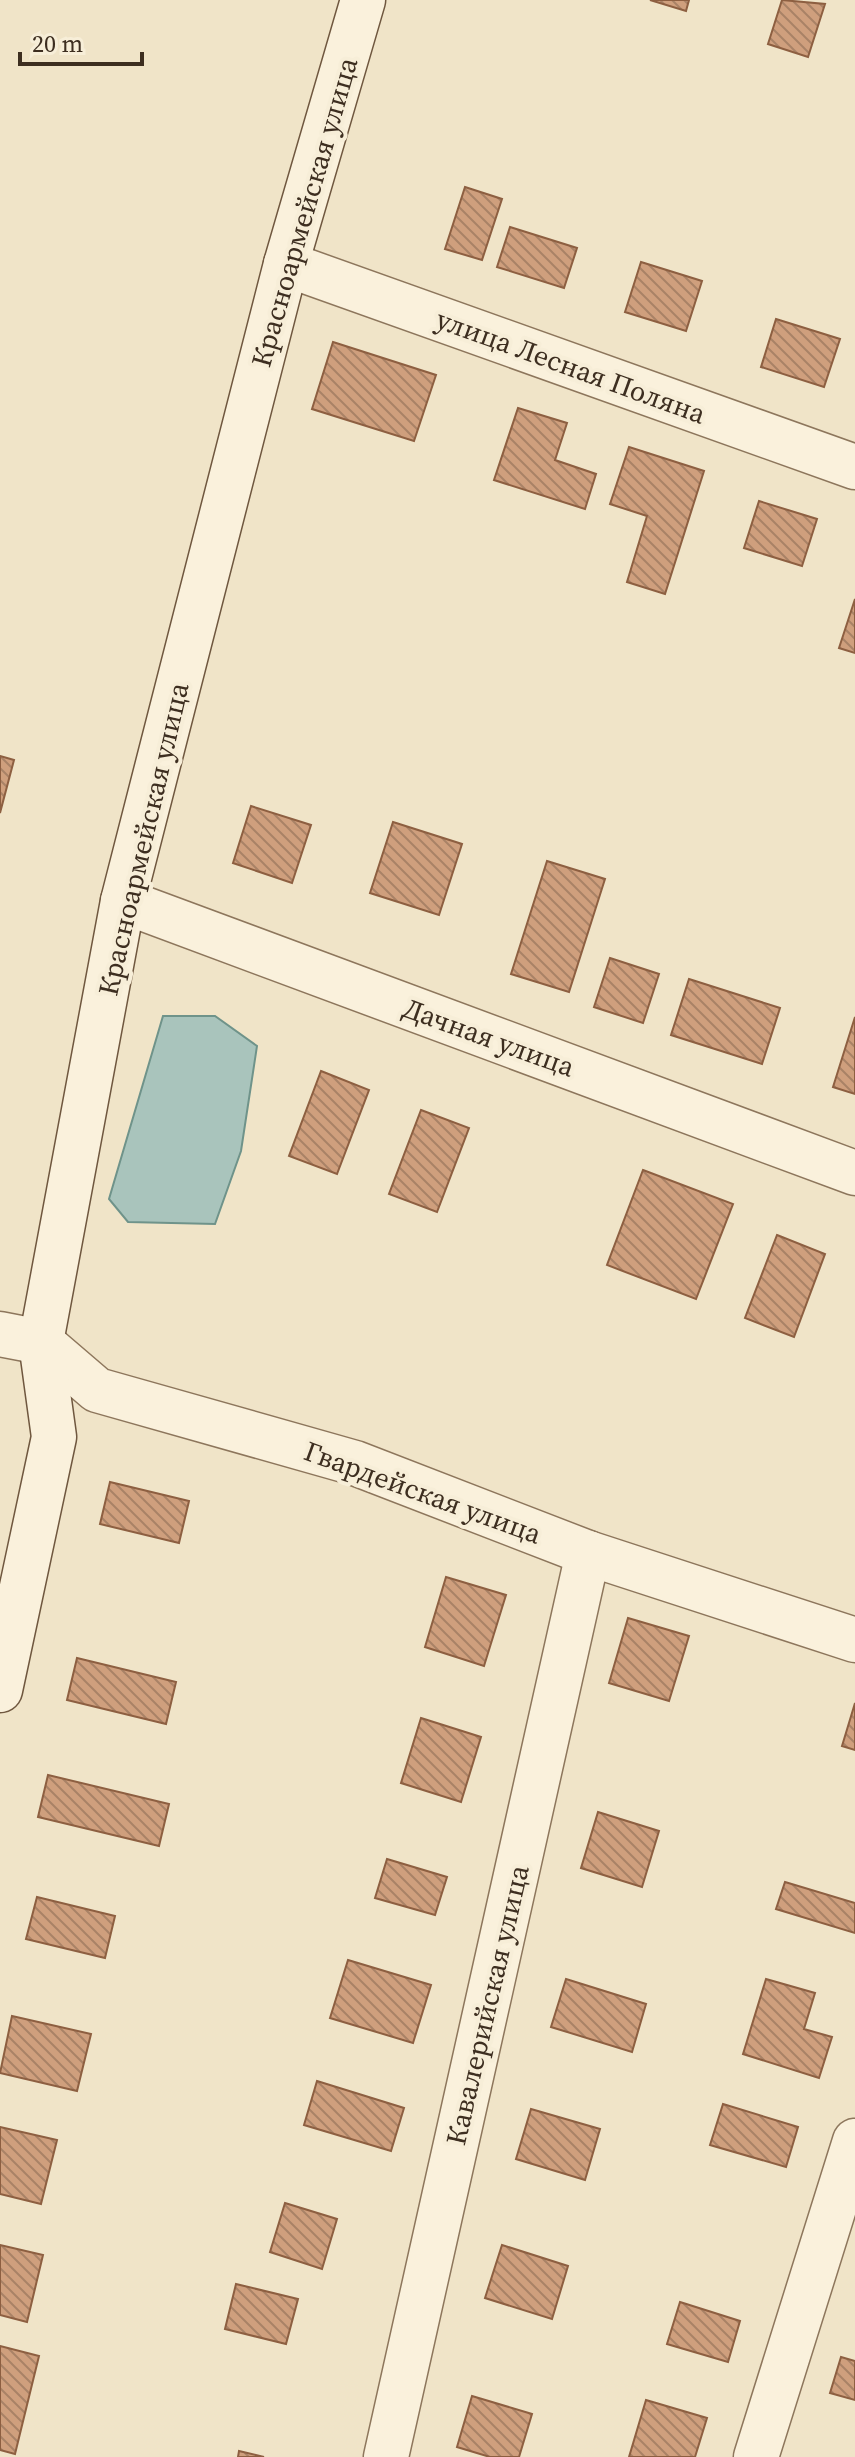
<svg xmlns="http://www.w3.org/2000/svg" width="855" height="2457" viewBox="0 0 855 2457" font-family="'Source Serif 4',serif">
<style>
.water{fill:#a9c4bc;stroke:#6f938a;stroke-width:2}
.building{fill:url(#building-back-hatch);stroke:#8d5f41;stroke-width:2}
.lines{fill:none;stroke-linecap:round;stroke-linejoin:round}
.street-casing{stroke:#8d765c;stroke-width:47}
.secondary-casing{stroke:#6f573f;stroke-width:47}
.street{stroke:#faf1dc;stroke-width:44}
.secondary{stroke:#faf1dc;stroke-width:44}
.labels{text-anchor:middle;stroke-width:8;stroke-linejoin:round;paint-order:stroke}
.street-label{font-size:28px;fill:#3d2e20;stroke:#f7eed8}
</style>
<defs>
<pattern id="building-back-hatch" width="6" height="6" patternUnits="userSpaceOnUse" patternTransform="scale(2)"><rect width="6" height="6" fill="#cf9f7d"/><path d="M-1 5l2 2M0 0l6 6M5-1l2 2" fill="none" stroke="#a98266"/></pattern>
</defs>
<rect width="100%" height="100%" fill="#f0e4c8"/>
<polygon class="water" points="163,1016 215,1016 257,1046 241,1151 215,1224 128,1222 109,1199"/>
<g class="building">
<polygon points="650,0 689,0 686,11"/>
<polygon points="782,0 825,4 808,57 768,44"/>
<polygon points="465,187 502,199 482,260 445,249"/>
<polygon points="510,227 577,248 564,288 497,267"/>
<polygon points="641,262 702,281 686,331 625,312"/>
<polygon points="776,319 840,339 824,387 761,367"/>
<polygon points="333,342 436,375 414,441 312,409"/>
<polygon points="518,408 567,423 555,460 596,474 585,509 494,480"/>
<polygon points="629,447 704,471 665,594 627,582 647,516 610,504"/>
<polygon points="759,501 817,519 802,566 744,548"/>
<polygon points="855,599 855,653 839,648"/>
<polygon points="0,756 14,760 0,813"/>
<polygon points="251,806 311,825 292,883 233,863"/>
<polygon points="393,822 462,844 439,915 370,893"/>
<polygon points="547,861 605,879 569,992 511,974"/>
<polygon points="610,958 659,974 643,1023 594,1007"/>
<polygon points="689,979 780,1008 762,1064 671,1035"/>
<polygon points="855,1017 855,1094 833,1087"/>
<polygon points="321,1071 369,1090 337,1174 289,1156"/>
<polygon points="421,1110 469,1128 437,1212 389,1194"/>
<polygon points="643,1170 733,1204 696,1299 607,1265"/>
<polygon points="777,1235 825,1254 794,1337 745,1318"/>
<polygon points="110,1482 189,1501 179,1543 100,1524"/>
<polygon points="446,1577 506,1595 484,1666 425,1647"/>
<polygon points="628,1618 689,1636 669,1701 609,1683"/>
<polygon points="77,1658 176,1682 166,1724 67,1700"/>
<polygon points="855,1703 855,1750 842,1746"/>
<polygon points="421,1718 481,1737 461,1802 401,1783"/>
<polygon points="48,1775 169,1804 159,1846 38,1817"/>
<polygon points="598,1812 659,1831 642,1887 581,1868"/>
<polygon points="387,1859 447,1877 435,1915 375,1898"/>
<polygon points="785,1882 855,1903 855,1933 776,1909"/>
<polygon points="37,1897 115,1916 105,1958 26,1939"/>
<polygon points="348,1960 431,1985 413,2043 330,2018"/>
<polygon points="566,1979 646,2004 632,2052 551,2027"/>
<polygon points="766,1979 815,1993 804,2029 832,2037 819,2078 743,2054"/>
<polygon points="12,2016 91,2034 77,2091 0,2073"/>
<polygon points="317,2081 404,2108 391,2151 304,2125"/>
<polygon points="723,2104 798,2127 786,2167 710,2145"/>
<polygon points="531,2109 600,2129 585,2180 516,2159"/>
<polygon points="0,2127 57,2140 41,2204 0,2194"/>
<polygon points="285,2203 337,2219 322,2269 270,2252"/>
<polygon points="0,2245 43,2255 27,2322 0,2315"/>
<polygon points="502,2245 568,2266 552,2319 485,2298"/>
<polygon points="236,2284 298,2299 286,2344 225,2329"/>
<polygon points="680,2302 740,2321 728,2362 667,2344"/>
<polygon points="0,2346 39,2356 15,2454 0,2450"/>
<polygon points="841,2357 855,2361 855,2400 830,2393"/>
<polygon points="472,2396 532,2414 519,2457 490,2457 457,2447"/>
<polygon points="646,2400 707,2418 695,2457 629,2457"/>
<polygon points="239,2451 264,2457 238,2457"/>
</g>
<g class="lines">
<g class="street-casing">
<g id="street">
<polyline points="286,264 855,467"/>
<polyline points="123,901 855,1173"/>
<polyline points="0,1334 41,1342 97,1390 355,1463 588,1553 855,1640"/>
<polyline points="386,2457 588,1553"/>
<polyline points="756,2457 855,2141"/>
</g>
</g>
<g class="secondary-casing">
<polyline id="secondary" points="0,1690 54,1437 41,1342 123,901 286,264 363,0"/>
</g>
<use href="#street" class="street"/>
<use href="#secondary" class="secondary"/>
</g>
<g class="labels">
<g class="street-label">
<text transform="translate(304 212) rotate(-74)" y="10">Красноармейская улица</text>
<text transform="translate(571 366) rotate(20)" y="10">улица Лесная Поляна</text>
<text transform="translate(143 839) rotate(-77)" y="10">Красноармейская улица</text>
<text transform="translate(489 1037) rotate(20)" y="10">Дачная улица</text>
<text transform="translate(423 1492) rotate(20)" y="10">Гвардейская улица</text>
<text transform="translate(487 2005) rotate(-77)" y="10">Кавалерийская улица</text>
</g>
</g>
<path d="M20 52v12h122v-12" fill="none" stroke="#3d2e20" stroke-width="4"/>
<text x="32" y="52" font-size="24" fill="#3d2e20" stroke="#f7eed8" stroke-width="6" paint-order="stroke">20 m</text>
</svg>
